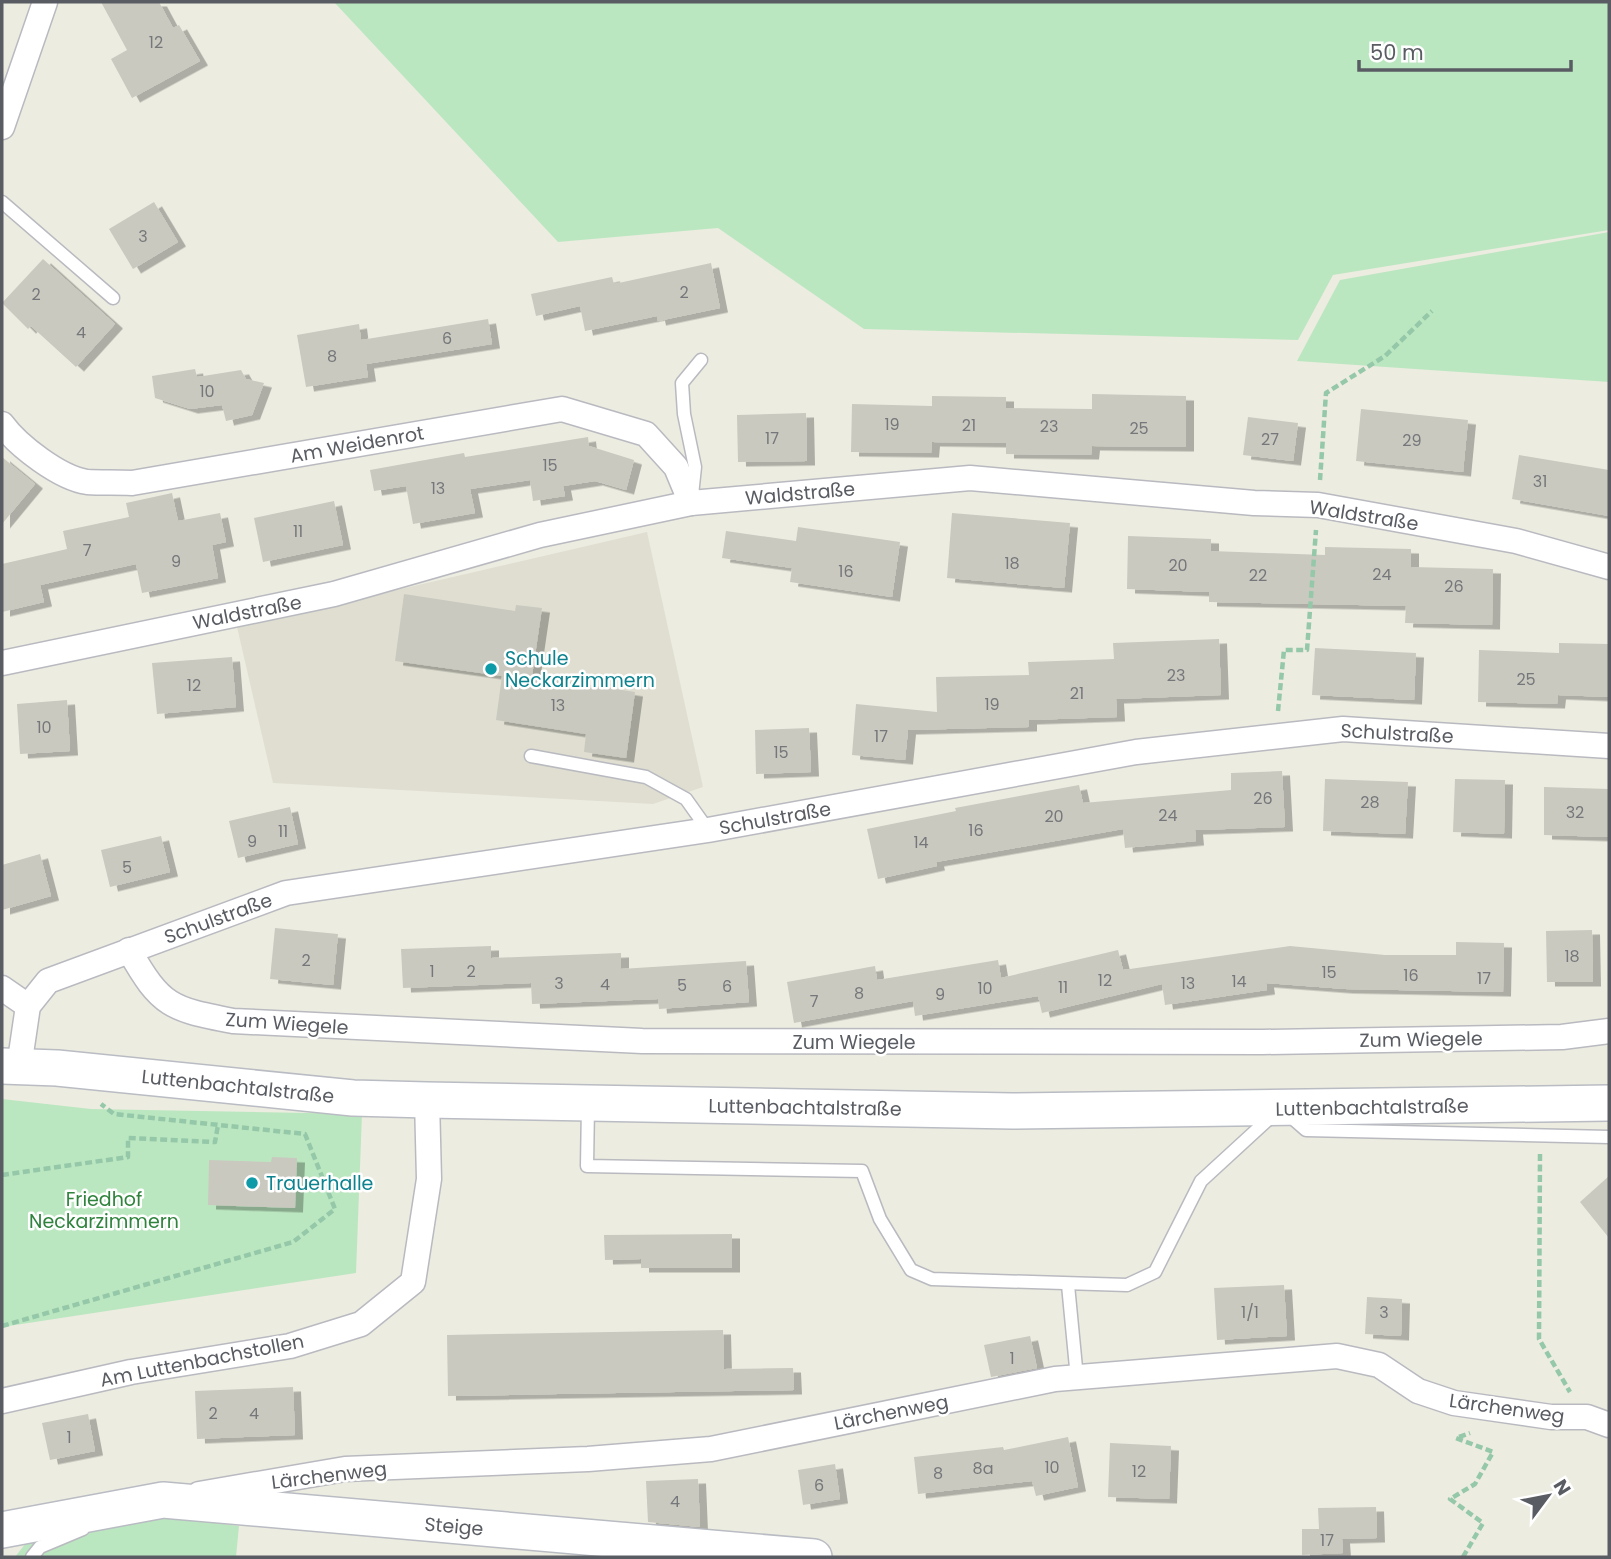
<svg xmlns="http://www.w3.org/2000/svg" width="1611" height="1559" viewBox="0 0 1611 1559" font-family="Poppins,sans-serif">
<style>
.education{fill:#dfded1}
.green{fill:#bbe7c0}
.building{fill:#cac9c0;filter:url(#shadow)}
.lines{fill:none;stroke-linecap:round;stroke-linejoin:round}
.lane-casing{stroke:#b9bac0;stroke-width:15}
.street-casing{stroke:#b9bac0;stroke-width:27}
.secondary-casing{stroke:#b9bcc3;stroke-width:38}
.path{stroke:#94c8a9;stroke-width:4.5;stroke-dasharray:7 3.5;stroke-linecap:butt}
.lane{stroke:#fff;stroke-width:12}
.street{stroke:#fff;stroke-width:24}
.secondary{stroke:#fff;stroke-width:35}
.culture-dot{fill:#0f9aa8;stroke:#fff;stroke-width:2.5}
.labels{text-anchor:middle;stroke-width:5;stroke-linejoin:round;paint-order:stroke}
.number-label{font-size:16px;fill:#75777a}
.street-label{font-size:19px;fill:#595c62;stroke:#fff}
.culture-label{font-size:19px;fill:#0d838f;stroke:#fff;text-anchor:start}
.park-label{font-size:19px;fill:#2f833d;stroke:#fff}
</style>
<defs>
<filter id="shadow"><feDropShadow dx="8" dy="4.5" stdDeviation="0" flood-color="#0004"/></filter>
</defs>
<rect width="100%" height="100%" fill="#edece1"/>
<polygon class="education" points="647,532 703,787 653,804 273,783 237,627"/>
<g class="green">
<polygon points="334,2 1609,2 1609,230 1333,275 1298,340 864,329 718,228 558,242"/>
<polygon points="1609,232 1609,382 1297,361 1340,280"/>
<polygon points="2,1099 91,1109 362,1114 356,1273 2,1327"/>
<polygon points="138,1513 239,1526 236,1557 15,1557 33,1534"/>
</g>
<g class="building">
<polygon points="101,2 159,2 173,28 179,25 200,61 132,98 111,59 127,50"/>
<polygon points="154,202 178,242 133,269 109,229"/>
<polygon points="43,259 115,324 76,367 31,326 28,329 2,303"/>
<polygon points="711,263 720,308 658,321 657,316 585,331 580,306 536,316 531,294 612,277 614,284"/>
<polygon points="488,319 492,344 366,364 368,377 306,387 297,335 359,324 361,340"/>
<polygon points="195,369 197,377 241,370 246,379 264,383 252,415 226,421 222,405 190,409 155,398 152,376"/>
<polygon points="1092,394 1186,396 1186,447 1092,446 1091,455 1006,454 1006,443 932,442 931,453 851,452 852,404 932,406 932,396 1006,397 1006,408 1092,409"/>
<polygon points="1361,409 1468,420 1463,472 1356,461"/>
<polygon points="806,413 807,461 738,462 737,415"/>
<polygon points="1248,417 1298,423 1293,461 1243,455"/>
<polygon points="588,437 589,446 634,460 626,490 595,481 563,486 565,496 533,501 530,480 470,489 475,513 413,524 406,486 374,491 370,470 464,453 465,457"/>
<polygon points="1519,455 1609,470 1609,516 1512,499"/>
<polygon points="2,457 35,484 2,524"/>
<polygon points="172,493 178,521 220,513 226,542 212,545 218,578 142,593 136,564 40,585 44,602 2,612 2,564 67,549 63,531 129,517 126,503"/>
<polygon points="334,501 343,545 263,562 254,518"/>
<polygon points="952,513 1070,523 1064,588 947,578"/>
<polygon points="798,527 900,542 892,597 790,582 792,568 722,558 726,531 796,541"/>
<polygon points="1128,536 1211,539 1211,551 1325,555 1325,547 1411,549 1411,567 1493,569 1492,625 1405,623 1406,606 1209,602 1209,592 1127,589"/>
<polygon points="404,594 515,611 516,605 542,608 532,676 635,692 626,758 584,752 586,734 496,720 502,676 395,661"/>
<polygon points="1219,639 1221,695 1116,699 1117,717 1029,720 1029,727 908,730 905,760 852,755 856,704 937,712 936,677 1029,675 1028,662 1114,659 1113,643"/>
<polygon points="1559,643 1609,644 1609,697 1558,695 1557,704 1478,702 1479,650 1559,653"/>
<polygon points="1315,648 1416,653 1414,700 1312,695"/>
<polygon points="232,657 236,707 157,714 152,663"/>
<polygon points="67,700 70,751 20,754 17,704"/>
<polygon points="809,728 811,772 756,774 755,730"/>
<polygon points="1282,771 1285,827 1195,830 1196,841 1125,848 1123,829 936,862 937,866 878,879 867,829 956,811 955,808 1079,785 1083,803 1231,790 1231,773"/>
<polygon points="1325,779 1408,782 1405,834 1323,831"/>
<polygon points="1455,779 1505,780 1504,834 1453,832"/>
<polygon points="1544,787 1609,789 1609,837 1544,835"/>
<polygon points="290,807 298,844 238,858 229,821"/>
<polygon points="161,836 170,872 110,887 101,850"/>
<polygon points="40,854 51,896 2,910 2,865"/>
<polygon points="275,928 338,934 333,985 270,979"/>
<polygon points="1592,930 1593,982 1547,982 1546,931"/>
<polygon points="1456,942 1504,943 1503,992 1345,989 1266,983 1267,990 1165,1005 1162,984 1042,1013 1038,996 915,1016 913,1001 794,1023 787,982 875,966 877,980 998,960 1001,978 1118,950 1123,970 1290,946 1385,955 1456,955"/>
<polygon points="491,946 491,958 621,953 621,969 746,961 749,1002 659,1009 658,999 532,1004 531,983 403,988 401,949"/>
<polygon points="272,1157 297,1158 295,1208 208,1205 209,1160 271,1162"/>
<polygon points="1609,1176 1609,1238 1580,1202"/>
<polygon points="732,1234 732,1268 641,1268 641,1259 605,1260 604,1235"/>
<polygon points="1284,1285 1287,1336 1217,1340 1214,1288"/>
<polygon points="1367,1297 1402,1299 1401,1336 1365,1334"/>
<polygon points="723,1330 724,1369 793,1368 794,1390 448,1396 447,1335"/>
<polygon points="1030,1336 1037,1368 991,1377 984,1345"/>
<polygon points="293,1387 295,1435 197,1439 195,1391"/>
<polygon points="88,1414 95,1451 50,1460 42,1423"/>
<polygon points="1068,1437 1078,1487 1036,1496 1032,1481 918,1494 914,1457 1003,1447 1004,1450"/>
<polygon points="1110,1443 1171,1446 1169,1499 1108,1497"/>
<polygon points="835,1464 840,1499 803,1505 798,1470"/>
<polygon points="698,1479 700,1527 648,1522 646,1481"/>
<polygon points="1376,1507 1377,1538 1342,1539 1343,1553 1302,1555 1302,1529 1319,1529 1318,1508"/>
</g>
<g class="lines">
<g class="lane-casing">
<g id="lane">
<polyline points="2,202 113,298"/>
<polyline points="692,495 695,467 684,414 682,383 701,360"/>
<polyline points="531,756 646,777 686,799 708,830"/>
<polyline points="588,1106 587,1166 862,1171 880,1219 911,1270 932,1279 1127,1285 1155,1272 1201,1181 1273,1115"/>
<polyline points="1290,1116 1306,1130 1609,1137"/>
<polyline points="1068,1285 1077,1378"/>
<polyline points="32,1557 40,1547 83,1529"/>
</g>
</g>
<g class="street-casing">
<g id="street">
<polyline points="2,127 45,2"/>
<path d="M 2,424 C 18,446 60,478 87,482 C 102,483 117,482 132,483 L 562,409 L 646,434 L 676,467 L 691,503"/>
<polyline points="2,663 334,594 540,535 691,503 970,478 1254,503 1318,505 1516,541 1609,567"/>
<path d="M 129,950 C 161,1007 171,1009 233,1021 L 642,1041 L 1263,1042 L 1562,1037 L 1609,1031"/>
<polyline points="2,988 28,1006"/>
<polyline points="19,1067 28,1006 48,981 286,893 708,830 1136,752 1343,729 1609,746"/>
<polyline points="2,1401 131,1372 290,1346 361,1324 413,1282 429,1179 427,1100"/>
<polyline points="199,1494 345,1469 588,1459 711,1449 1055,1379 1337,1356 1379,1365 1418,1391 1454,1403 1551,1417 1587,1417 1609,1425"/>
</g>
</g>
<g class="secondary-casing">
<g id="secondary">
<polyline points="2,1066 57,1068 353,1098 427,1100 1012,1111 1609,1103"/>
<polyline points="2,1530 163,1500 814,1557"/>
</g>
</g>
<g class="path">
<polyline points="1320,480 1326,393 1385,356 1432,311"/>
<polyline points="1278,711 1284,650 1307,650 1316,530"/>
<polyline points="1540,1154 1539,1339 1570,1392"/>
<polyline points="2,1175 128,1157 128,1138 215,1142 218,1125"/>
<polyline points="2,1326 293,1242 335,1209 305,1134 114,1114 101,1104"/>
<polyline points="1463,1557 1483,1523 1450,1499 1475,1484 1493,1452 1456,1438 1470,1433"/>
</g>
<use href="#lane" class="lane"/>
<use href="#street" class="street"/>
<use href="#secondary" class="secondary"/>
</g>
<g class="culture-dot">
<circle cx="491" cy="669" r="7"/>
<circle cx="252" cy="1183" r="7"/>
</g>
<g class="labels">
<g class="number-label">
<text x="156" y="48">12</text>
<text x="143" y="242">3</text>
<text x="684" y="298">2</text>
<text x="36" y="300">2</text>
<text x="81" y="338">4</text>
<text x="447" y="344">6</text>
<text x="332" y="362">8</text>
<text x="207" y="397">10</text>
<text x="892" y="430">19</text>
<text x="969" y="431">21</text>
<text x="1049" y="432">23</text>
<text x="1139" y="434">25</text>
<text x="772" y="444">17</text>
<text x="1270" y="445">27</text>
<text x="1412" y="446">29</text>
<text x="550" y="471">15</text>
<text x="1540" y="487">31</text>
<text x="438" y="494">13</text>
<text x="298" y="537">11</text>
<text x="87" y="556">7</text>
<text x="176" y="567">9</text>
<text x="1012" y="569">18</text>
<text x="1178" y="571">20</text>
<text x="846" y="577">16</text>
<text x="1382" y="580">24</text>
<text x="1258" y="581">22</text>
<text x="1454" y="592">26</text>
<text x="1176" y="681">23</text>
<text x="1526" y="685">25</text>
<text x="194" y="691">12</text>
<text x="1077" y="699">21</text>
<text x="992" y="710">19</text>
<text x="558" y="711">13</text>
<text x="44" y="733">10</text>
<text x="881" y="742">17</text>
<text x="781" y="758">15</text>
<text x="1263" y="804">26</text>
<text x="1370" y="808">28</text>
<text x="1575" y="818">32</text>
<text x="1168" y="821">24</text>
<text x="1054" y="822">20</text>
<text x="976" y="836">16</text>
<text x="283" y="837">11</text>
<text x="252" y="847">9</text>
<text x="921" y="848">14</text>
<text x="127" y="873">5</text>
<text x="1572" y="962">18</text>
<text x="306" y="966">2</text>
<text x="432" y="977">1</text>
<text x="471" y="977">2</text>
<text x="1329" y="978">15</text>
<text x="1411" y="981">16</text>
<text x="1484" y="984">17</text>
<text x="1105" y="986">12</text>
<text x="1239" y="987">14</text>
<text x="559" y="989">3</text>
<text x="1188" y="989">13</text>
<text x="605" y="990">4</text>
<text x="682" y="991">5</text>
<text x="727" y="992">6</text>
<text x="1063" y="993">11</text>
<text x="985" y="994">10</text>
<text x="859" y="999">8</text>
<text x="940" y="1000">9</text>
<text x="814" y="1007">7</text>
<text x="1250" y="1318">1/1</text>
<text x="1384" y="1318">3</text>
<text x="1012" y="1364">1</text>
<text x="213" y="1419">2</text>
<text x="254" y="1419">4</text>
<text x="69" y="1443">1</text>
<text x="1052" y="1473">10</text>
<text x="983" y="1474">8a</text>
<text x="1139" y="1477">12</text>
<text x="938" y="1479">8</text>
<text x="819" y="1491">6</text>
<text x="675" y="1507">4</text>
<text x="1327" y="1546">17</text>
</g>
<g class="street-label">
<text transform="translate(357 444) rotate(-10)" y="7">Am Weidenrot</text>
<text transform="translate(800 493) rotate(-5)" y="7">Waldstraße</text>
<text transform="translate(1364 515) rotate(9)" y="7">Waldstraße</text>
<text transform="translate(247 612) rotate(-11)" y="7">Waldstraße</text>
<text transform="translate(1397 733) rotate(3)" y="7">Schulstraße</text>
<text transform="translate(775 818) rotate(-10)" y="7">Schulstraße</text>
<text transform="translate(218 918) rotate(-20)" y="7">Schulstraße</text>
<text transform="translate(287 1023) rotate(4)" y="7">Zum Wiegele</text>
<text transform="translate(1421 1039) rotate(-1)" y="7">Zum Wiegele</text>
<text x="854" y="1049">Zum Wiegele</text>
<text transform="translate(238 1086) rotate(6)" y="7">Luttenbachtalstraße</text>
<text transform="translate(805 1107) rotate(1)" y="7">Luttenbachtalstraße</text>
<text transform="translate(1372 1107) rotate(-1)" y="7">Luttenbachtalstraße</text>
<text transform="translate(202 1360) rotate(-11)" y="7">Am Luttenbachstollen</text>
<text transform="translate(1507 1408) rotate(8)" y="7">Lärchenweg</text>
<text transform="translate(891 1412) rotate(-11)" y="7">Lärchenweg</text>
<text transform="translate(329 1475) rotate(-7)" y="7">Lärchenweg</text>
<text transform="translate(454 1526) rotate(5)" y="7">Steige</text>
</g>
<g class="culture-label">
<text x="505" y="665">Schule<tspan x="505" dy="22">Neckarzimmern</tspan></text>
<text x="266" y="1190">Trauerhalle</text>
</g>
<g class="park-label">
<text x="104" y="1206">Friedhof<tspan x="104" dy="22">Neckarzimmern</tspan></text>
</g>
</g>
<rect width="1611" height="1559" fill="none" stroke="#595c62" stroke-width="7"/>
<g transform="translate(1548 1496) rotate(58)" stroke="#ffffff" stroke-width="5" paint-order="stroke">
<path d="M0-5L12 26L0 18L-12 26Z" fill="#595c62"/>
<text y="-10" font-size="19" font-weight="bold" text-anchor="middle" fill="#595c62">N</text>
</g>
<path d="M1359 60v10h212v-10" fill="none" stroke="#595c62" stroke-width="3.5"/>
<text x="1370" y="60" font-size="21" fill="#595c62" stroke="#ffffff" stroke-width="5" paint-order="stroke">50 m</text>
</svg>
